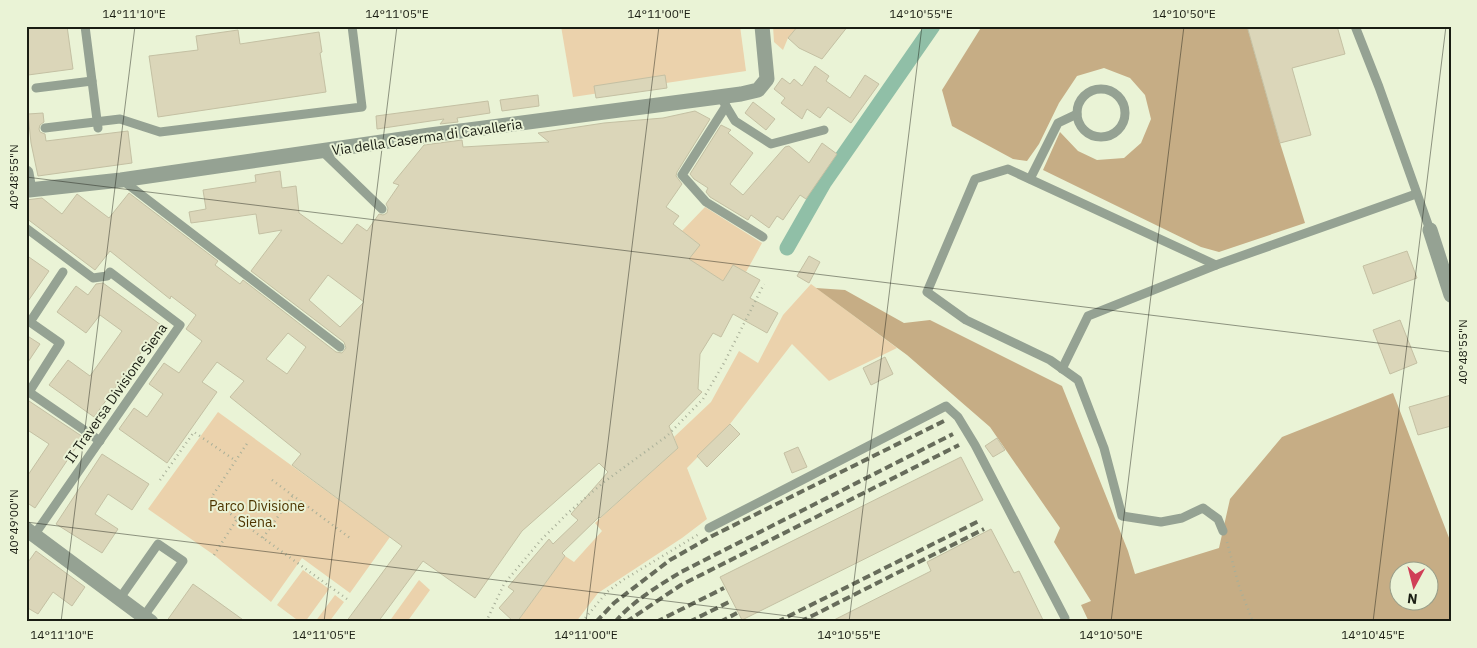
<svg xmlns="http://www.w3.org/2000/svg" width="1477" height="648" viewBox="0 0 1477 648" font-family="'IBM Plex Sans',sans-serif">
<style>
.green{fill:#ebd2ac}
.forest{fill:#c6ad85;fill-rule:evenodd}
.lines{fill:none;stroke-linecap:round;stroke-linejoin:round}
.canal{stroke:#90bfa7;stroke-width:15}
.building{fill:#dbd6b9;stroke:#c4c0a3;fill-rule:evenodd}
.path{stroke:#a8af98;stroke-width:2.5;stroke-dasharray:1 4;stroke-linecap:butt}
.lane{stroke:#95a293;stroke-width:9}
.street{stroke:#95a293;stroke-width:15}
.rail{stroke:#676c5b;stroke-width:4;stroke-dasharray:8 4;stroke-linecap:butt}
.ticks{fill:none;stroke:#1a1d13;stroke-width:1;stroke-opacity:0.45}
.labels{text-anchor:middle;stroke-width:4;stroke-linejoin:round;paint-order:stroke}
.street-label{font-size:14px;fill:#1a1d13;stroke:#eaf3d6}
.park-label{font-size:14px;fill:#4e3500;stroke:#eaf3d6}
.neatline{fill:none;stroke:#1a1d13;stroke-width:2}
.ticks-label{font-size:12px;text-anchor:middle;fill:#1a1d13}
</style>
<rect width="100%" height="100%" fill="#eaf3d6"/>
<g class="green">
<polygon points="561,26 740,26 746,71 573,97"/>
<polygon points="773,26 793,26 796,29 788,38 783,50 774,42"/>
<polygon points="705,207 762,243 746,272 733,265 723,281 687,258 700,245 682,231"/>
<polygon points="811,284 897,348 829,381 792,344 730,424 687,468 707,519 682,538 598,593 576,622 517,622 565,556 574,562 602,531 595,523 678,448 674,437 711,402 739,351 758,363 783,315"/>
<polygon points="218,412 390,537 350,593 302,558 271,602 214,555 148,509"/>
<polygon points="303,570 329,589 305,622 300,622 277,605"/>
<polygon points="419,580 430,590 407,622 389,622"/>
<polygon points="335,595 344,602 329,622 315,622"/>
</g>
<g class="forest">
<polygon points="982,26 1247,26 1280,143 1305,223 1219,252 1201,247 1043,170 1060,132 1078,151 1097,160 1124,158 1141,143 1151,119 1145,95 1130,78 1104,68 1077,76 1059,103 1039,144 1027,161 1013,159 952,126 942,90"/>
<path d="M 816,288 L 845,290 L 904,323 L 930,320 L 1062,386 L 1128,551 L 1135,574 L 1219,548 L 1230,499 L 1282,437 L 1393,393 L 1451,543 L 1451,622 L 1089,622 L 1081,605 L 1091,601 L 1054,542 L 1060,528 L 990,427 L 907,355 ZM 1400,570 L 1430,570 L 1430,600 L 1400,600 Z"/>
</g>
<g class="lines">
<polyline class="canal" points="787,248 824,183 933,26"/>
</g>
<g class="building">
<polygon points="26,26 67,26 73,69 28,75 26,64"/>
<polygon points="798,26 848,26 822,59 799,48 788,38"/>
<polygon points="1247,26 1337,26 1345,54 1292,68 1311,135 1280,143"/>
<polygon points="238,30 240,44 319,32 322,52 320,53 326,92 158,117 149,56 198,50 196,36"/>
<polygon points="815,66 829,76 826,81 850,98 865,75 879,84 851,123 828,107 820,118 807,109 802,119 781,103 785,98 774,89 782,78 790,84 794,79 802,86"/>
<polygon points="665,75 667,88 596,98 594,86"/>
<polygon points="538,95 539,106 502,111 500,100"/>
<polygon points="488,101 490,113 457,118 458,122 440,124 444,119 377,129 376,116"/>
<polygon points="753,102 775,119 766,130 745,113"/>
<path d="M 695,111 L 710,119 L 677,172 L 676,176 L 682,184 L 666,207 L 679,216 L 673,224 L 700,245 L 689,259 L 723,281 L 733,265 L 760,280 L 750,298 L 778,313 L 767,333 L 733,314 L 721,337 L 713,333 L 700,354 L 698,389 L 702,392 L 669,426 L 678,448 L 600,518 L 599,517 L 562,553 L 565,556 L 517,622 L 514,622 L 499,608 L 514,591 L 508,587 L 549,539 L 553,544 L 578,520 L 571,514 L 608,472 L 599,463 L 522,531 L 475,598 L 423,561 L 378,622 L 346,622 L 402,546 L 292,465 L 301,454 L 230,397 L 244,381 L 217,362 L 202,382 L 217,392 L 167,463 L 119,429 L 134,408 L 147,417 L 163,394 L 149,384 L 164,363 L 179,373 L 202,341 L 186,329 L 196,315 L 171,296 L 170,299 L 110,251 L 95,270 L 26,218 L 26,200 L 42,198 L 62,214 L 77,194 L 109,218 L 129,193 L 218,261 L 215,265 L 240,284 L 243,280 L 336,352 L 342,353 L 346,348 L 344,342 L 251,271 L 282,230 L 259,234 L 256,214 L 191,223 L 189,212 L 206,209 L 203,190 L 256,182 L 255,175 L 280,171 L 282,188 L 296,186 L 299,213 L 342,244 L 357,224 L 367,231 L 379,214 L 383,215 L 387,213 L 388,208 L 386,204 L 399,185 L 393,183 L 424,145 L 462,140 L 463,147 L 549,142 L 538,133 L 604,123 L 663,118 ZM 328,275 L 364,302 L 340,327 L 309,300 ZM 288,333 L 306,347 L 287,374 L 266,359 Z"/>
<polygon points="43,113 44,122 40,125 39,129 40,132 45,134 46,141 128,131 132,163 38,176 31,143 28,114"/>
<polygon points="721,125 731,130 728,133 753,153 730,184 743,195 785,147 789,146 809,163 822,143 837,154 806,199 800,195 783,220 777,216 769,228 751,215 748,220 710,197 706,192 708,188 694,179 690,174"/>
<polygon points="1407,251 1417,278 1373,294 1363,266"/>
<polygon points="26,255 49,271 26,304"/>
<polygon points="809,256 820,262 809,283 797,276"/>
<polygon points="103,283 161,325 94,417 49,385 68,360 90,376 122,331 100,315 86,333 57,312 76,286 88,295 96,284"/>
<polygon points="1400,320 1417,363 1390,374 1373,330"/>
<polygon points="26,335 40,344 26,365"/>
<polygon points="885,357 893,374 871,385 863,368"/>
<polygon points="1451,395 1451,426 1418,435 1409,407"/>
<polygon points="26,399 83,437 35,508 26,502 26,478 49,444 26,429"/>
<polygon points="730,424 740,434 707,467 697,456"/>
<polygon points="997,438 1005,450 993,457 985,446"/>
<polygon points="798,447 807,467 792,473 784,453"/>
<polygon points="102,454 149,484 132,510 108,494 95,514 118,529 102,553 56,524"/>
<polygon points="961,457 983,500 742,620 720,577"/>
<polygon points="991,529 1014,573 1019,571 1044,622 830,622 931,571 927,562"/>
<polygon points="36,551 85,587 72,606 53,592 38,614 26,607 26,565"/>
<polygon points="193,584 203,591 246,622 166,622"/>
</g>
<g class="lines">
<g class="path">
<polyline points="160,480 194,432 236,461"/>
<polyline points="272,480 350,538"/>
<polyline points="237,519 347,599"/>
<polyline points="263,538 293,495"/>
<polyline points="1227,542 1239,586 1253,622"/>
<polyline points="214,555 237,519 211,498 248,442"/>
<polyline points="486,622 504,584 541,540 569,512 604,482 667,436 703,399 724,363 764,284"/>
<polyline points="582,622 607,592 623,580 699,534"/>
</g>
<g class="lane">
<polyline points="85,26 98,128"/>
<polyline points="1355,26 1379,87 1430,230"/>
<polyline points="36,88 92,81"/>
<circle cx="1101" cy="113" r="24"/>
<polyline points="723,101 735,121 771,144 824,130"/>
<polyline points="726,106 682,175 706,202 763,237"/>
<polyline points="45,128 120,119 160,132 362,107 352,26"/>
<polyline points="322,151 382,209"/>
<polyline points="1030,179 1058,123 1077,114"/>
<polyline points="122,180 340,347"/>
<polyline points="26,228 93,278 107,276 110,272 180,325 35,534"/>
<polyline points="1062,369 1088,316 1216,265"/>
<polyline points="26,390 100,441"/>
<polyline points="29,392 60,343 30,322 63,272"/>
<polyline points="709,528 946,406 958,417 975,445 1065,618 1064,622"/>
<polyline points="1223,531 1218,519 1203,508 1182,518 1161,522 1122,516 1104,448 1078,380 1050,360 966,320 927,292 975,179 1008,169 1216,265 1416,194"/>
<polyline points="120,598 158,544 183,561 144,616"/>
</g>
<g class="street">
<polyline points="26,173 29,190 121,180 430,135 741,94 758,90 767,79 762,26"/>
<polyline points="1430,230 1451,295"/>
<polyline points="26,529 151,622"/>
</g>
<g class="rail">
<polyline points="596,622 614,603 670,560 712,536 946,420"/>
<path d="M 615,622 C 633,601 658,586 681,572 L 953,434"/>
<polyline points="626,622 681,585 959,445"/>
<polyline points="656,622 724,588"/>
<polyline points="689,622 731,601"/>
<polyline points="720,622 737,613"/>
<polyline points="777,622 979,521"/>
<polyline points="800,622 984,529"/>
</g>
</g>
<path class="ticks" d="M 26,177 L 1451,352M 26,522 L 837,622M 61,622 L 135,26M 324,622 L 397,26M 586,622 L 659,26M 849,622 L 922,26M 1111,622 L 1184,26M 1373,622 L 1446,26"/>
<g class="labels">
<g class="street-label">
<text transform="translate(427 137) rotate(-8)" y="5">Via della Caserma di Cavalleria</text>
<text transform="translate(116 393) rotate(-55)" y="5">II Traversa Divisione Siena</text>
</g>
<g class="park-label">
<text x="257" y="511">Parco Divisione<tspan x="257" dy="16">Siena.</tspan></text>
</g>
</g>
<rect width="1477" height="648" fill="none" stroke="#eaf3d6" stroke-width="55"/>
<g transform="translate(1414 586) rotate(187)"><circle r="24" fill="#eaf3d6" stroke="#979d88"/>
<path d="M0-4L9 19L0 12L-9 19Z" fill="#d03f57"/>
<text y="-8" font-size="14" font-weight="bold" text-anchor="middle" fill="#1a1d13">N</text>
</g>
<rect x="28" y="28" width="1422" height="592" class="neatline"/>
<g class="ticks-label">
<text x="134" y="18">14°11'10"E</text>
<text x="397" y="18">14°11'05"E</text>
<text x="659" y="18">14°11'00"E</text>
<text x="921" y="18">14°10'55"E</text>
<text x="1184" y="18">14°10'50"E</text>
<text transform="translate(14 177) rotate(-90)" y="4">40°48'55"N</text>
<text transform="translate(1463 352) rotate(-90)" y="4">40°48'55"N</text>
<text transform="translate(14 522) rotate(-90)" y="4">40°49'00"N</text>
<text x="62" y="639">14°11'10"E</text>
<text x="324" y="639">14°11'05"E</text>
<text x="586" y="639">14°11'00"E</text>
<text x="849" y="639">14°10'55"E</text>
<text x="1111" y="639">14°10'50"E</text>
<text x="1373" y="639">14°10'45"E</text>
</g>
</svg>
